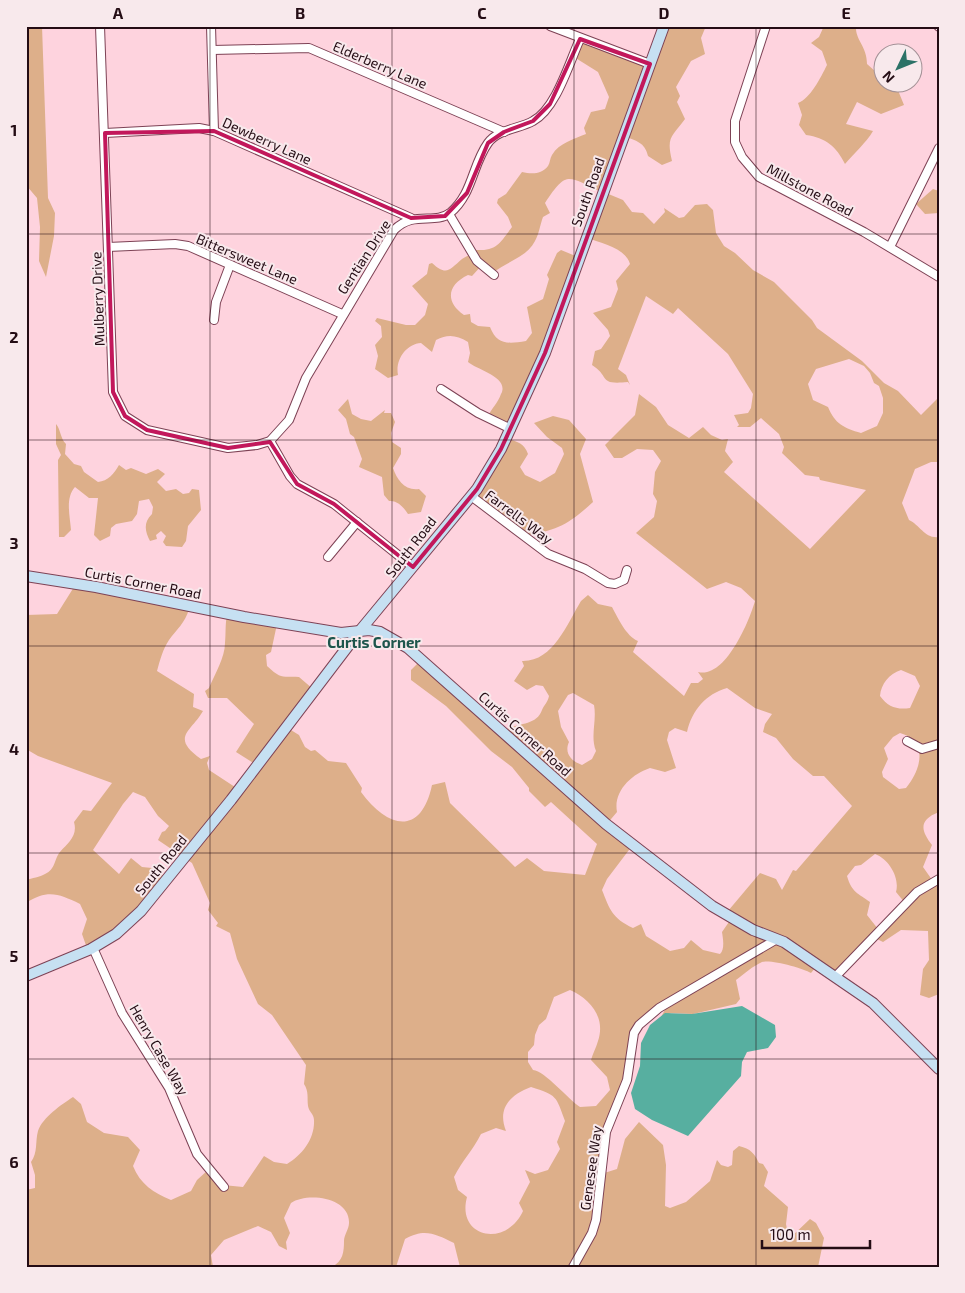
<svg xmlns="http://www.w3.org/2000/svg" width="965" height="1293" viewBox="0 0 965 1293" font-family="'Exo 2',sans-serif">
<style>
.green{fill:#ddaf8a;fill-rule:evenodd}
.water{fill:#57afa0}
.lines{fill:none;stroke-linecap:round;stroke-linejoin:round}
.street-casing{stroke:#7d4255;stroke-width:10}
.secondary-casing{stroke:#7d4255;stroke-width:12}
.street{stroke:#fff;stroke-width:8}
.secondary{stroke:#c6e0f2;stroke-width:10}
.marked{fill:none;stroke:#c2185b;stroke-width:4;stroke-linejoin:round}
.grid{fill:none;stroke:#240c14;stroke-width:1;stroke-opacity:0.55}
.labels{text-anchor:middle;stroke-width:4;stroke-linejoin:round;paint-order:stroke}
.street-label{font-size:14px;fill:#240c14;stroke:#f8e9ec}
.neighbourhood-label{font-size:15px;font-weight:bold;fill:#1d554c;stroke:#f8e9ec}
.neatline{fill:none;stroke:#240c14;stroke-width:2}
.grid-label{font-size:16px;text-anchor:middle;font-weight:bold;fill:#240c14}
</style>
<rect width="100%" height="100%" fill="#fed3de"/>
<g class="green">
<polygon points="26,26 42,26 48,198 55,213 54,236 46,277 39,261 40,227 37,198 26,185"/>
<path d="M 663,26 L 706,26 L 701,38 L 705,54 L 691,61 L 676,87 L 680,96 L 677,102 L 685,119 C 672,137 666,136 672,161 L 662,165 L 648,156 C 645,142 636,141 624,136 L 601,192 C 567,176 567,170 545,203 L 550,213 L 543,217 C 540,225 539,234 535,241 C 527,257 506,262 493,273 L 482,265 L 472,276 L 468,275 C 447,285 445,302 464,315 L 470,314 L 471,322 L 478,326 L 490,327 C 497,345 508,344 526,341 L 532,333 L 527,307 L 543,299 L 549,279 L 547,275 L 557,253 L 561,250 L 578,257 L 511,427 L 487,418 C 491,409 498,403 501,394 C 510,377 477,370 468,362 L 470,353 L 468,342 C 456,335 448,334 436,340 L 432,352 L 421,343 C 406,344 395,360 398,375 L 388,378 L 375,369 L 378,356 L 375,345 L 382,337 L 381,326 L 375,321 L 377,318 L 406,325 L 415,325 L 425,315 L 428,304 L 412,286 L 427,274 L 429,264 L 432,263 C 447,277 450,269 462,259 C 466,256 472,255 474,250 C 497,251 499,244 512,227 L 508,217 L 497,203 L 498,199 L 506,194 L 522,172 C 531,174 541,175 548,166 C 550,163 550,158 552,155 C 559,143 574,139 586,134 L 584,128 L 591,112 L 605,109 L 609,97 L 598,72 L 574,57 L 579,43 L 599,47 L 648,65 Z"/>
<path d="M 824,26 L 856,26 C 855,40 867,46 867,64 L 876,72 L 882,73 L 882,82 L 895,83 L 904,105 L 881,114 L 857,102 L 846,124 L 873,131 C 866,143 854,153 845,164 C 836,146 826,138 806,135 L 799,125 L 802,115 L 798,103 C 810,99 821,77 827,65 L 822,51 L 811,43 L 819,37 Z"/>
<polygon points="933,189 939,191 939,213 925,214 916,204"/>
<path d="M 606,193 L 623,200 L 632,212 L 643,213 L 654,224 L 665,212 L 664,208 L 679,218 L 684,217 L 695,205 L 707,204 L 713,210 L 716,233 L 724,246 L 735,253 L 753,270 L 774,282 L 812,320 L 817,328 L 862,361 L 884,383 L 898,391 L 921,415 L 939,397 L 939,462 L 931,462 L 915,469 L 902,503 L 909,520 C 920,525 925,539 939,537 L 939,812 C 918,820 921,831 932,845 L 923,867 L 935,884 L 939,884 L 939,994 L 929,998 L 920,995 L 923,969 L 929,960 L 928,931 L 901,930 L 883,942 L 871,936 L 835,971 L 820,962 L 811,973 C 803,968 770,959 762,962 C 753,966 744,974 736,980 L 740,999 L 736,1004 L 693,1014 L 671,1013 L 661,1017 L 667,1006 L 639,1024 L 626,1081 L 613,1112 L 601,1174 L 617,1169 L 625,1139 L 639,1122 L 663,1145 L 666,1165 L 665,1206 L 670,1208 L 686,1202 L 710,1181 L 717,1160 L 721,1165 L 728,1167 L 732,1165 L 733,1151 L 739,1146 C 751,1149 754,1153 759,1163 L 763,1164 L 768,1172 L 764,1186 L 788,1207 L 786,1224 L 789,1239 L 810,1219 L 816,1223 L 824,1238 L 818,1267 L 460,1267 L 454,1243 C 435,1234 425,1228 405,1239 L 396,1267 L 332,1267 C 343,1261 344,1252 344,1241 C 344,1235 349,1229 349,1223 C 350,1197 307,1192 291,1203 L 284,1218 L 290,1233 L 286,1242 L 287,1250 L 279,1246 L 271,1232 L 258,1226 L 224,1240 L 211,1255 L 213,1267 L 26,1267 L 26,1190 L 35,1188 L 35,1175 L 31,1162 C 38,1152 35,1142 38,1131 C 43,1117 61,1105 73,1097 L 81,1104 L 87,1122 L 104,1133 L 128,1137 L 140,1150 L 133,1166 C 140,1184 154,1193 171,1200 L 191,1191 L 197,1180 L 208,1170 L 223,1185 L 243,1187 L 264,1156 L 274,1162 L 287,1164 C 302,1155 315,1139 314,1120 C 314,1114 309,1112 308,1106 C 307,1097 309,1092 304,1084 L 306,1065 L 272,1015 L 258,1004 L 237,959 L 230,933 L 216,926 L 218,923 L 208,910 L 210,903 L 192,863 L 158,840 L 162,832 L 165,831 L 169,826 L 158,816 L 145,797 L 133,792 L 123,804 L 93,850 L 119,874 L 131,858 L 142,867 L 152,868 L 167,878 L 142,911 L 88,951 L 82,934 L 87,919 L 80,904 C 59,894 48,889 26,903 L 26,880 C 32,878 40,877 45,874 C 56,869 54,859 60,852 C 68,843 78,836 74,822 L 83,810 L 91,811 L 112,783 L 38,756 L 26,749 L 26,615 L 57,614 L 74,587 L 189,609 C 185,623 177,629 169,640 C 163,649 160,660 157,671 L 194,694 L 193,707 L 203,711 C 191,732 170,737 201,759 L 210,756 L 207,763 L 209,770 L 238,789 L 255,764 L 236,752 L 254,724 L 227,698 L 208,698 L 205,691 L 209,688 C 215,674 225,657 225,643 C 226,633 225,625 227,615 L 277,624 L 271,652 L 266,655 L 267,666 C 282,680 282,676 299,677 L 313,689 L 286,727 L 299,735 L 305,747 L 311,751 L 315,750 L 328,761 L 346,763 L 362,788 L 361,792 C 387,828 421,837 432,785 L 445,782 L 450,803 L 515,867 L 527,858 L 544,871 L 585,875 L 597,844 L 551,802 L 545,807 L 529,791 L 529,788 L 512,767 L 491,751 L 446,706 L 411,680 L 411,670 L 421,660 L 502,732 C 515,722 536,727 542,710 C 544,705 548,702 549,696 L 543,686 L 536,685 L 527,690 L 514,681 L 524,666 L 522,661 C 553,662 567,624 581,601 L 588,595 L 598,604 L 612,607 C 618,618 626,636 638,641 L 633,652 L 684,696 L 691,683 L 698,683 L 703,679 L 698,672 C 725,679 749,622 755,601 L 741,588 L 726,582 L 707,589 L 636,533 L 654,517 L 657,501 L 653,494 L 655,472 L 661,461 L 653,450 L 637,449 L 622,458 L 614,458 L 605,445 L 635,415 L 639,394 L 656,407 L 668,425 L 689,438 L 703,427 L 711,435 L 722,440 L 728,439 L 725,451 L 733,462 L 724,472 L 810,549 L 866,490 L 820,480 L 819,477 L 805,475 L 782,453 L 784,447 L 779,434 L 761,418 L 750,427 L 737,427 L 739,425 L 734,415 L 748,413 L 751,408 L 753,394 L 728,354 L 678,308 L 673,314 L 646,296 L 618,369 L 626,375 L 630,385 L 628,382 C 597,385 611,377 592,365 L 595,351 L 601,349 L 610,336 L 608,330 L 593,313 L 611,307 L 618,289 L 616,281 L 630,264 C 625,247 601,244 586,237 ZM 849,359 L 864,366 L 870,373 L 874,383 L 879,386 L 883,398 L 883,413 L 877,426 L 861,433 C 844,428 835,424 828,407 L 813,400 L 808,384 L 816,369 ZM 901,670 L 915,676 L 920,686 L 910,708 C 897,710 888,707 880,696 C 881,684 889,674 901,670 ZM 727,688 L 755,708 L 772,714 L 765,724 L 763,732 L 776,738 L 793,759 L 813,776 L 824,776 L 852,806 L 796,871 L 793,870 L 782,890 L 776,879 L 760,873 L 728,911 L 731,919 L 722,932 C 723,939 725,949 720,954 L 703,950 L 691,940 L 684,948 L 670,951 L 646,936 L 641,924 L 633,928 C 612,918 610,910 602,890 L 607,879 L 632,846 L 606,825 L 617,812 C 613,791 632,774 650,768 L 665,772 L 676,768 L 667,740 L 669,732 L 675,728 L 687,732 C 692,710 706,694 727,688 ZM 573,693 L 594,705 C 597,721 590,736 596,751 L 592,759 L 582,765 C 571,761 564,753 569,742 L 561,727 L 558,711 L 568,695 ZM 900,733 C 929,741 921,770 906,788 L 899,789 L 883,777 L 882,772 L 888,759 L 884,748 L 893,737 ZM 875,854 C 889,859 900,878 896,892 L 905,903 L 878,929 L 867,915 L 870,902 C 858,893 852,893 847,876 L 855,866 L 861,865 ZM 570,990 C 590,999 606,1017 598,1041 C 596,1048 593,1053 591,1060 L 607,1077 L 610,1090 L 596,1106 L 580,1107 C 568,1099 545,1071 533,1070 L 528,1062 L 528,1052 L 534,1045 L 535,1035 L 539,1025 L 546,1019 L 554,997 ZM 531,1087 C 557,1095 556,1096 565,1121 L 557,1142 L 560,1149 L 548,1170 L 535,1174 L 525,1170 L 530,1182 L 519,1203 L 523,1211 C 506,1248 456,1238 467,1197 L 458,1190 L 454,1177 C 462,1161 473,1150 481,1134 L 496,1128 L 506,1131 C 497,1108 510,1095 531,1087 Z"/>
<path d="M 348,399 L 352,414 L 361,419 L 371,421 L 385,410 L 384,413 L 391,413 L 395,422 L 391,433 L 392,442 L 401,448 L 401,454 L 393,468 C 397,480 405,491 419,489 L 426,496 L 421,512 L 408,514 C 404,508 398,500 389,501 L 384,495 L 382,477 L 359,467 L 362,459 L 354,437 L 350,434 L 346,419 L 338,410 Z"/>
<path d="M 553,416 L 569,420 L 586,439 L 580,454 L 593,502 C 567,526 558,529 523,537 L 471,495 L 508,439 C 518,442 524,443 528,454 L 520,467 L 525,475 L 540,482 L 555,473 L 564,454 L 562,448 L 547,437 L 534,423 Z"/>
<path d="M 56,424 C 61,430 60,438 66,444 L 65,454 L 74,464 L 81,466 L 84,472 L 98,482 C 108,481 114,474 119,465 L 126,470 L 131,468 L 146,474 L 158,469 L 165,474 L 157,482 L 166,491 L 176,489 L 183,494 L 189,493 L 192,489 L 199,490 L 201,510 L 188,526 L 186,541 L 182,547 L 166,546 L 163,542 L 166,536 L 161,531 L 156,535 L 157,539 L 150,541 C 145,531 143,523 152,514 L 153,507 L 149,499 L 139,501 L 137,514 L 132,521 L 116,524 L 111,528 L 110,536 L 100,541 L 94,535 L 98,498 L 89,498 L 75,487 C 65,498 70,516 71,530 L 64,537 L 59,537 L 58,460 L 61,455 L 56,444 Z"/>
</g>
<polygon class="water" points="742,1006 775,1025 776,1037 768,1048 747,1052 742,1062 741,1076 688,1136 652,1120 635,1109 631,1093 640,1066 641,1043 650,1025 665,1013 692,1014"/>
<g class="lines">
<g class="street-casing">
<g id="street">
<path d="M 100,26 L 113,392 L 125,416 L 147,430 L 228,448 L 257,445 L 270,441 L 289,420 L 306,378 L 394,230 C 414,210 434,225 450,213 C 473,194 472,165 488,143 C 498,129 519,129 533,121 C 556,109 569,63 580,39"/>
<polyline points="211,26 214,131"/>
<polyline points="550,26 650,64"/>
<polyline points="766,26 735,121 735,142 742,157 759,177 864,232 939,277"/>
<polyline points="938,26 939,27"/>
<polyline points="212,50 309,48 504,132"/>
<polyline points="105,133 199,128 214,131 411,218"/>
<polyline points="449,214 477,261 494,275"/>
<polyline points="108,247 175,244 188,246 342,314"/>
<polyline points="890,247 939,148"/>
<polyline points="214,320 216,302 230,265"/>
<polyline points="441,389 478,413 511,429"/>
<polyline points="270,441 290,476 297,484 334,504 413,567"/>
<polyline points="471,496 548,554 585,569 608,583 615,584 624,580 627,570"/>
<polyline points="328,557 357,522"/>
<polyline points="907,741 922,749 939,744"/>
<polyline points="93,948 122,1013 169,1088 197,1154 224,1187"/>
<polyline points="836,976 917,892 939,879"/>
<polyline points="573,1267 592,1233 596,1220 606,1132 627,1080 634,1033 639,1025 659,1008 777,939"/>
</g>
</g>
<g class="secondary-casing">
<g id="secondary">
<polyline points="26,576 96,587 244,617 341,633 369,630 380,632 408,648 606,824 712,906 753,930 784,942 873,1003 939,1069"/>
<polyline points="26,976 91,949 116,934 141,911 231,800 358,633 477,489 501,449 545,353 664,26"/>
</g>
</g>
<use href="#street" class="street"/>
<use href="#secondary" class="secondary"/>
</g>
<path class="marked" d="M 580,39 L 650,64 L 545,353 L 501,449 L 477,489 L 413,567 L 334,504 L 297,484 L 270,442 L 228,448 L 147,430 L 125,416 L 113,392 L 105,133 L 214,131 L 411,218 L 445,216 L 467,193 L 488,143 L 504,132 L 533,121 L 550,104 Z"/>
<path class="grid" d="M 210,26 L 210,1267M 392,26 L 392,1267M 574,26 L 574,1267M 756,26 L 756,1267M 26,234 L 939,234M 26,440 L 939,440M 26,646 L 939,646M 26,853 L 939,853M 26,1059 L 939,1059"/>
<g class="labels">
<g class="street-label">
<text transform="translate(380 65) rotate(23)" y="5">Elderberry Lane</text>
<text transform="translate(267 141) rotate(24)" y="5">Dewberry Lane</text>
<text transform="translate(810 190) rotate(28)" y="5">Millstone Road</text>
<text transform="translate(588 192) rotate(-70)" y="5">South Road</text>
<text transform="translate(364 257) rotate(-57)" y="5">Gentian Drive</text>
<text transform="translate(247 259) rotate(23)" y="5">Bittersweet Lane</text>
<text transform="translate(98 299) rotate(-92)" y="5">Mulberry Drive</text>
<text transform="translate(519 517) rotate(37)" y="5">Farrells Way</text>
<text transform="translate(411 547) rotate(-52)" y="5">South Road</text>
<text transform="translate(143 583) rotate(11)" y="5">Curtis Corner Road</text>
<text transform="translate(525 734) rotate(42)" y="5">Curtis Corner Road</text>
<text transform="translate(161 865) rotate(-51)" y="5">South Road</text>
<text transform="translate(159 1050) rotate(60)" y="5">Henry Case Way</text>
<text transform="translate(591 1168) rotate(-82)" y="5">Genesee Way</text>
</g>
<g class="neighbourhood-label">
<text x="374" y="648">Curtis Corner</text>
</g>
</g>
<rect width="965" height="1293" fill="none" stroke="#f8e9ec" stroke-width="55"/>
<g transform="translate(898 68) rotate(227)"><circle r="24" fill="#f8e9ec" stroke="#a39196"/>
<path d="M0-4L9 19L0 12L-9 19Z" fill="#2c7267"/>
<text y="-8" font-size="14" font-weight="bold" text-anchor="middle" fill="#240c14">N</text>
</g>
<path d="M762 1240v8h108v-8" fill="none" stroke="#240c14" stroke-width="2.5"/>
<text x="770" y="1240" font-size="15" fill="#240c14" stroke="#f8e9ec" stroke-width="4" paint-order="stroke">100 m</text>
<rect x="28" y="28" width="910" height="1238" class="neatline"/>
<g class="grid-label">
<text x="118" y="19">A</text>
<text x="300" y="19">B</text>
<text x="482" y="19">C</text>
<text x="664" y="19">D</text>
<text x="846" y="19">E</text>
<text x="14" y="136">1</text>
<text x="14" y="343">2</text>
<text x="14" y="549">3</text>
<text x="14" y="755">4</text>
<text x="14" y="962">5</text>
<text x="14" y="1168">6</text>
</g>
</svg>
